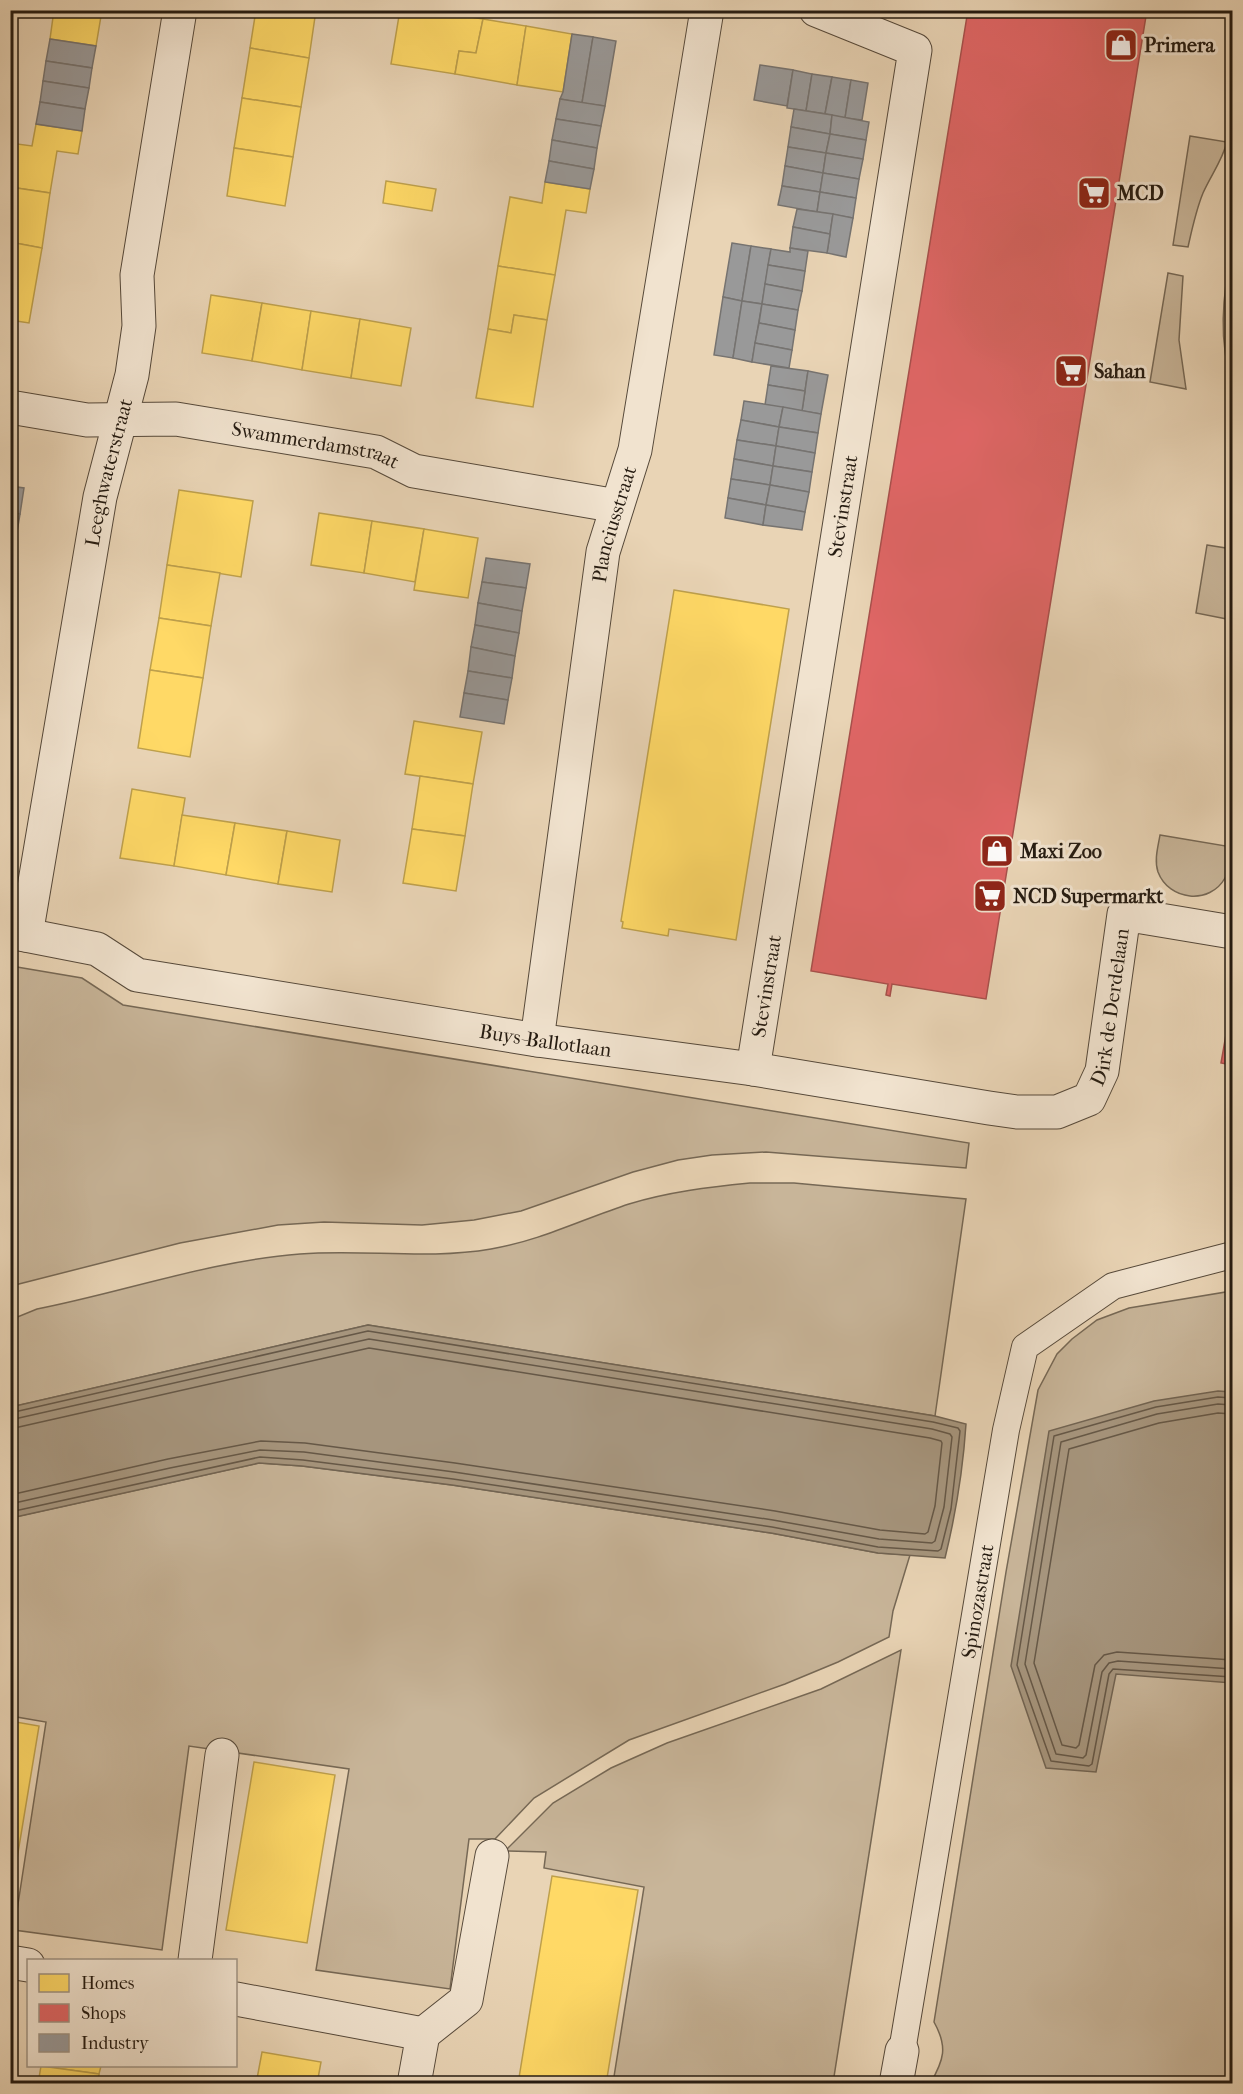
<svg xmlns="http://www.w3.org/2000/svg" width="1243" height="2094" viewBox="0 0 1243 2094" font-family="'IM FELL French Canon',serif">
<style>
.green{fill:#c8b599;stroke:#766855;stroke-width:1.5}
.water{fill:#a6957d;stroke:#726452;stroke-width:1.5}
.homes{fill:#ffd966;stroke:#bea04c;stroke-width:1.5}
.shops{fill:#e06666;stroke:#a8504c;stroke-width:1.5}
.industry{fill:#999;stroke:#767370;stroke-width:1.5}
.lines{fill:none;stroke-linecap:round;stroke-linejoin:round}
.shore{stroke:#665847;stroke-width:1.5}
.service-casing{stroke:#56493a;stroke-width:28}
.minor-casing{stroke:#56493a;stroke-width:35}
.service{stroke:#f1e3cf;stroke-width:26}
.minor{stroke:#f1e3cf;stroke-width:33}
.labels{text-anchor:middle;stroke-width:6;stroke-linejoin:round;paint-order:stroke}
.poi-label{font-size:20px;font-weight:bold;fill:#251b11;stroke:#f1e3cf;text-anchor:start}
.street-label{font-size:20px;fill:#251b11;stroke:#f1e3cf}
</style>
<rect width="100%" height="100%" fill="#e9d4b5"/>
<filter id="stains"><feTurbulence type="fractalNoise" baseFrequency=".00333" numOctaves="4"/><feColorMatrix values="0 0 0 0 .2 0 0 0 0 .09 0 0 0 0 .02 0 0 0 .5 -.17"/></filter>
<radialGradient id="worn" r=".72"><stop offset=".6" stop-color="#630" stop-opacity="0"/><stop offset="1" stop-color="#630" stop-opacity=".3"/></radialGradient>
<g class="green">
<path d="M 1190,136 L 1227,142 C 1222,161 1211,175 1203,193 C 1196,210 1192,229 1188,247 L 1173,245 Z"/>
<polygon points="1168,273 1183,276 1179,340 1186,389 1150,382"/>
<path d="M 1226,284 L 1232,285 L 1232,395 L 1231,394 C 1230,379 1227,366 1225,351 C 1222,329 1223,306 1226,284 Z"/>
<polygon points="1207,545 1232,549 1232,620 1196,613"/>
<path d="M 1160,835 L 1232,847 C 1231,857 1230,869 1225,878 C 1210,905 1169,901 1158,872 C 1154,860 1158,847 1160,835 Z"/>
<polygon points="11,966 82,978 123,1005 969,1143 966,1168 766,1152 712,1155 678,1160 633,1172 521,1211 474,1220 422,1225 324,1222 278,1225 180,1243 11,1286"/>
<path d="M 750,1183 L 794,1183 L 966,1199 L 935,1416 L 368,1325 L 11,1407 L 10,1320 L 37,1309 C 124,1292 210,1261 300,1254 C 364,1249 427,1260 491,1249 C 539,1241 583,1219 629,1204 C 668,1192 709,1187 750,1183 Z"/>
<path d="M 1232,1291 L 1232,2083 L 930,2084 C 944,2060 948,2047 934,2022 L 1006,1572 L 1038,1390 L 1057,1354 L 1072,1339 L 1097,1320 L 1129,1308 Z"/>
<polygon points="259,1463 302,1466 452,1485 771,1533 878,1553 910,1555 893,1611 889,1637 838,1662 785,1684 629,1740 534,1798 495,1839 469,1839 450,1989 316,1970 349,1769 189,1746 162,1950 14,1930 46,1722 11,1716 10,1518"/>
<polygon points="901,1650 833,2083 613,2083 644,1887 544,1868 546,1852 505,1851 553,1803 611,1768 667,1743 821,1689"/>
</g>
<g class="water">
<path d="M 368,1325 L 935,1416 L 966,1424 C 963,1470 956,1513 945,1558 L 878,1553 L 771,1533 L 452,1485 L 302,1466 L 259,1463 L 11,1518 L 11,1407 Z"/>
<polygon points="1218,1391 1232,1392 1232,1683 1116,1674 1096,1772 1046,1768 1011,1666 1049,1431 1154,1401"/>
</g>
<g class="homes">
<polygon points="54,10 102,10 96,46 50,39"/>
<polygon points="256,10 316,10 309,58 250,48"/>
<polygon points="400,10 428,10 483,19 476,53 459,51 455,74 391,64"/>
<polygon points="483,19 526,26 517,85 455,74 459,51 476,53"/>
<polygon points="526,26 572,34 563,92 517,85"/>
<polygon points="250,48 309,58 301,107 242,98"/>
<polygon points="242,98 301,107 293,157 234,148"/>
<polygon points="36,124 82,131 78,154 57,151 50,193 10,187 10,143 32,146"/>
<polygon points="234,148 293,157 285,206 227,196"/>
<polygon points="386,181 436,189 432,211 383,203"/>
<polygon points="545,182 590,189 586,213 566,210 555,275 498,266 510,197 542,203"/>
<polygon points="10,187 50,193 42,248 10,242"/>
<polygon points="10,242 42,248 29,323 10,320"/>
<polygon points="498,266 555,275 547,320 514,315 511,333 488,329"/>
<polygon points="211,295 262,303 252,361 202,353"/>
<polygon points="262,303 311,311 302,370 252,361"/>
<polygon points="311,311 360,319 351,378 302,370"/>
<polygon points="514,315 547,320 533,407 476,398 488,329 511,333"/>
<polygon points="360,319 411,328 401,386 351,378"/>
<polygon points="179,490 253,501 241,577 167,565"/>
<polygon points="319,513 372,521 364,573 311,565"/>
<polygon points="372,521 424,529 415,582 364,573"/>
<polygon points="424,529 478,538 468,598 414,590"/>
<polygon points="167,565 220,573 211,626 159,618"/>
<polygon points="674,590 789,609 736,940 669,929 668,936 622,928 623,922 621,921"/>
<polygon points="159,618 211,626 203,678 150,670"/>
<polygon points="150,670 203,678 190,757 138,748"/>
<polygon points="414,721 482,732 473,784 405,774"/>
<polygon points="420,776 473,784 465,836 412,829"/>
<polygon points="132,789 185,798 174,866 120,858"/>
<polygon points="182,815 235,823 226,875 174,866"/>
<polygon points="235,823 287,831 278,884 226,875"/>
<polygon points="412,829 465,836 456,891 403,883"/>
<polygon points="287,831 340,840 332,892 278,884"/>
<polygon points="10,1721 39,1726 11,1895 10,1894"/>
<polygon points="254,1762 335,1775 307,1943 226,1930"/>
<polygon points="552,1876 638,1890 606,2084 518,2084"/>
<polygon points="262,2052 321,2062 317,2084 256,2084"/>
<polygon points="41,2066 101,2066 99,2074"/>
<polygon points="41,2066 99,2074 98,2084 38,2084"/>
</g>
<g class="shops">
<polygon points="968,10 1147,10 986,999 892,984 890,996 886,995 888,984 811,971"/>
<polygon points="1230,1012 1232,1013 1232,1065 1221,1063"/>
</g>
<g class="industry">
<polygon points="572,34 593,37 582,103 560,99 563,92"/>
<polygon points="593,37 616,41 605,106 582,103"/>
<polygon points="50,39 96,46 92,68 46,61"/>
<polygon points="46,61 92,68 89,88 43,81"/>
<polygon points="760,65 793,70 787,106 754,100"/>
<polygon points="793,70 812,74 806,111 787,108"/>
<polygon points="812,74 832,77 825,114 806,111"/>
<polygon points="832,77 851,80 845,118 825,114"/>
<polygon points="851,80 868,83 862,120 845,118"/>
<polygon points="43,81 89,88 85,109 40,102"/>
<polygon points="560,99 605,106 601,126 556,119"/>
<polygon points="40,102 85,109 82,131 36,124"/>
<polygon points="794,109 832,115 830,134 791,127"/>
<polygon points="832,115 869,122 866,140 830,134"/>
<polygon points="556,119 601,126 597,148 552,140"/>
<polygon points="791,127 830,134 826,153 788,147"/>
<polygon points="830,134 866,140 863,159 826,153"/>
<polygon points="552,140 597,148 594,169 549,161"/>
<polygon points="788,147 826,153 823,173 785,166"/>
<polygon points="826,153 863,159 859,179 823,173"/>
<polygon points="549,161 594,169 590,189 545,182"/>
<polygon points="785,166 823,173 820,192 782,186"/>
<polygon points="823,173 859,179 856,198 820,192"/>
<polygon points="782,186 820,192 817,212 778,205"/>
<polygon points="820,192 856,198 853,218 817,212"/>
<polygon points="797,209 833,214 830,234 793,227"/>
<polygon points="833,214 853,218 846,257 827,253"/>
<polygon points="793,227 830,234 827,253 790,248"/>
<polygon points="732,243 751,246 742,301 723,297"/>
<polygon points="751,246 771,249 762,304 742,301"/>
<polygon points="790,248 808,251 805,271 768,265 771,249 790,252"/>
<polygon points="768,265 805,271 802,291 765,284"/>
<polygon points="765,284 802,291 798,310 762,304"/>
<polygon points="723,297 742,301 733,358 714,355"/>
<polygon points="742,301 762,304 752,362 733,358"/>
<polygon points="762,304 798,310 795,330 759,323"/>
<polygon points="759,323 795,330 792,350 755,343"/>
<polygon points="755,343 792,350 789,368 752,362"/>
<polygon points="771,366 808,371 805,391 768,385"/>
<polygon points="808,371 828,375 821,414 802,411"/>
<polygon points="768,385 805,391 802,411 765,405"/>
<polygon points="744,401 783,407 779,427 741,420"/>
<polygon points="783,407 821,414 818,433 779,427"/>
<polygon points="741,420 779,427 776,446 737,440"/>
<polygon points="779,427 818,433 815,453 776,446"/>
<polygon points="737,440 776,446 773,466 734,459"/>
<polygon points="776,446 815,453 812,472 773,466"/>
<polygon points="734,459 773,466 770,485 731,479"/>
<polygon points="773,466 812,472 809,492 770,485"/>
<polygon points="731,479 770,485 766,505 728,498"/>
<polygon points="770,485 809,492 805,512 766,505"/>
<polygon points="10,486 24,488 20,514 10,512"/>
<polygon points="728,498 766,505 763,525 725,518"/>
<polygon points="766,505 805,512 802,530 763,525"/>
<polygon points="10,512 20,514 16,538 10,537"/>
<polygon points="10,537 16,538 12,563 10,563"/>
<polygon points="486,558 530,564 526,588 482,582"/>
<polygon points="482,582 526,588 522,611 478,603"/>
<polygon points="478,603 522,611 519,633 475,625"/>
<polygon points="475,625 519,633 515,656 471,647"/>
<polygon points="471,647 515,656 512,678 468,671"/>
<polygon points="468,671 512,678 508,700 464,693"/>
<polygon points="464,693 508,700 504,724 460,717"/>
</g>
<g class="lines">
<g class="shore">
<polyline points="1232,1398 1218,1397 1156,1407 1054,1436 1017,1665 1051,1761 1089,1766 1092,1764 1109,1674 1113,1669 1232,1677"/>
<polyline points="1232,1405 1218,1404 1157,1414 1061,1442 1025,1664 1056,1754 1083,1758 1086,1755 1102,1672 1109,1663 1118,1661 1232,1669"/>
<polyline points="10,1413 368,1331 933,1422 958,1428 960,1431 951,1509 941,1549 938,1551 878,1547 772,1527 453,1479 303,1460 260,1457 10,1512"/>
<polyline points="1232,1414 1218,1413 1159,1423 1069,1449 1034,1663 1062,1745 1076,1748 1079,1745 1095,1665 1104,1655 1117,1652 1232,1660"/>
<polyline points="10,1420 369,1339 932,1429 950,1434 952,1437 944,1507 935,1541 932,1543 879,1539 773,1520 454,1472 304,1452 260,1450 170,1468 10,1504"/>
<polyline points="10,1429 369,1348 930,1438 941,1441 942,1443 935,1506 928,1532 925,1534 880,1530 775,1511 455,1463 305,1443 261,1441 168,1459 10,1495"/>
</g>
<g class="service-casing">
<g id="service">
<path id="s1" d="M 902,2051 L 1006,1430 L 1025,1347 L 1113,1286 L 1232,1255"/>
</g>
</g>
<g class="minor-casing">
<g id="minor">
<path id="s2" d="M 10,407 L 87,420 L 176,419 L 376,452 L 414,471 L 617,506"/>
<path id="s3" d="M 10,932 L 97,949 L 137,975 L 537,1040 L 753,1069 L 989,1108 L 1017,1112 L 1057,1112 L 1089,1099 L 1102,1071 L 1124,914 L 1232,932"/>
<path id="s4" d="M 26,935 L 100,497 L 132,375 L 139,326 L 137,275 L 180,10"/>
<path id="s5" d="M 537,1040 L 603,552 L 635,450 L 707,10"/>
<path id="s6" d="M 753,1069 L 915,50 L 816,10"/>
<polyline points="195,1960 222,1755"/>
<polyline points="10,1962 28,1965"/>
<polyline points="236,1999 423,2034 414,2084"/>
<polyline points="423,2034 466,2000 492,1856"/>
<polyline points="896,2084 902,2051"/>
</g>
</g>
<use href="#service" class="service"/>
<use href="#minor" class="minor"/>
</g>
<defs>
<g id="shop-square" transform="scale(1.725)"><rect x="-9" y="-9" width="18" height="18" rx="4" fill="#8f2418" stroke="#f1e3cf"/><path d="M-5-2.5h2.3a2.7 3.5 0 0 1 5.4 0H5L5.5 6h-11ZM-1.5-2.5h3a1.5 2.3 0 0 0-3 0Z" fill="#fff"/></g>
<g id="supermarket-square" transform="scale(1.725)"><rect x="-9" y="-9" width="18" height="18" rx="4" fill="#8f2418" stroke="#f1e3cf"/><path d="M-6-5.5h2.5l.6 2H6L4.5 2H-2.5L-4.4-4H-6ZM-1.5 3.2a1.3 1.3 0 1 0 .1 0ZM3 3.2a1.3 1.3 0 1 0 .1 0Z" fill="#fff"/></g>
</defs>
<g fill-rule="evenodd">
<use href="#shop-square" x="1121" y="45"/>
<use href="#supermarket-square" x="1094" y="193"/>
<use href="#supermarket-square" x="1071" y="371"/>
<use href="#shop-square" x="997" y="851"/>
<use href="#supermarket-square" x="990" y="896"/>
</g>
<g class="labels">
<g class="poi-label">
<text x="1144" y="52">Primera</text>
<text x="1117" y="200">MCD</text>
<text x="1094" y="378">Sahan</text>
<text x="1020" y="858">Maxi Zoo</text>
<text x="1013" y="903">NCD Supermarkt</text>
</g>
<g class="street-label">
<text dy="7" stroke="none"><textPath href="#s2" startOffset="309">Swammerdamstraat</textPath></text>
<text dy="7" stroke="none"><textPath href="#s4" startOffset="470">Leeghwaterstraat</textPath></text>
<text dy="7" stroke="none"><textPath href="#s6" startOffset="570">Stevinstraat</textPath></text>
<text dy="7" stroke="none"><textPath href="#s5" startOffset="522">Planciusstraat</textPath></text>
<text dy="7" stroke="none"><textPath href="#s6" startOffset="84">Stevinstraat</textPath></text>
<text dy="7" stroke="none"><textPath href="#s3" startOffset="1197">Dirk de Derdelaan</textPath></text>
<text dy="7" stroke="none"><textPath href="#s3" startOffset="550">Buys-Ballotlaan</textPath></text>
<text dy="7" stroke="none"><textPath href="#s1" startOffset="456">Spinozastraat</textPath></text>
</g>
</g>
<rect width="1243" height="2094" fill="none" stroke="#e9d4b5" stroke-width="36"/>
<rect x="12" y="12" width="1219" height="2070" fill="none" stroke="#251b11" stroke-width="3"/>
<rect x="18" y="18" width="1207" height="2058" fill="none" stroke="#251b11" stroke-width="1.5"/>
<rect x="27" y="1959" width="210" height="108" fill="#f1e3cf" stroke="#9f9383" stroke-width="1.5"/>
<rect x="39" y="1974" width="30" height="18" fill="#ffd966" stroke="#9f9383" stroke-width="1.5"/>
<text x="81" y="1989" font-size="18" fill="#251b11">Homes</text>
<rect x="39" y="2004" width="30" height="18" fill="#e06666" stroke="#9f9383" stroke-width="1.5"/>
<text x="81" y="2019" font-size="18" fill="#251b11">Shops</text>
<rect x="39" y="2034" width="30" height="18" fill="#999999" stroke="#9f9383" stroke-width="1.5"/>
<text x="81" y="2049" font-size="18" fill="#251b11">Industry</text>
<rect width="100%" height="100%" filter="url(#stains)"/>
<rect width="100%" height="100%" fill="url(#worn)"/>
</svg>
